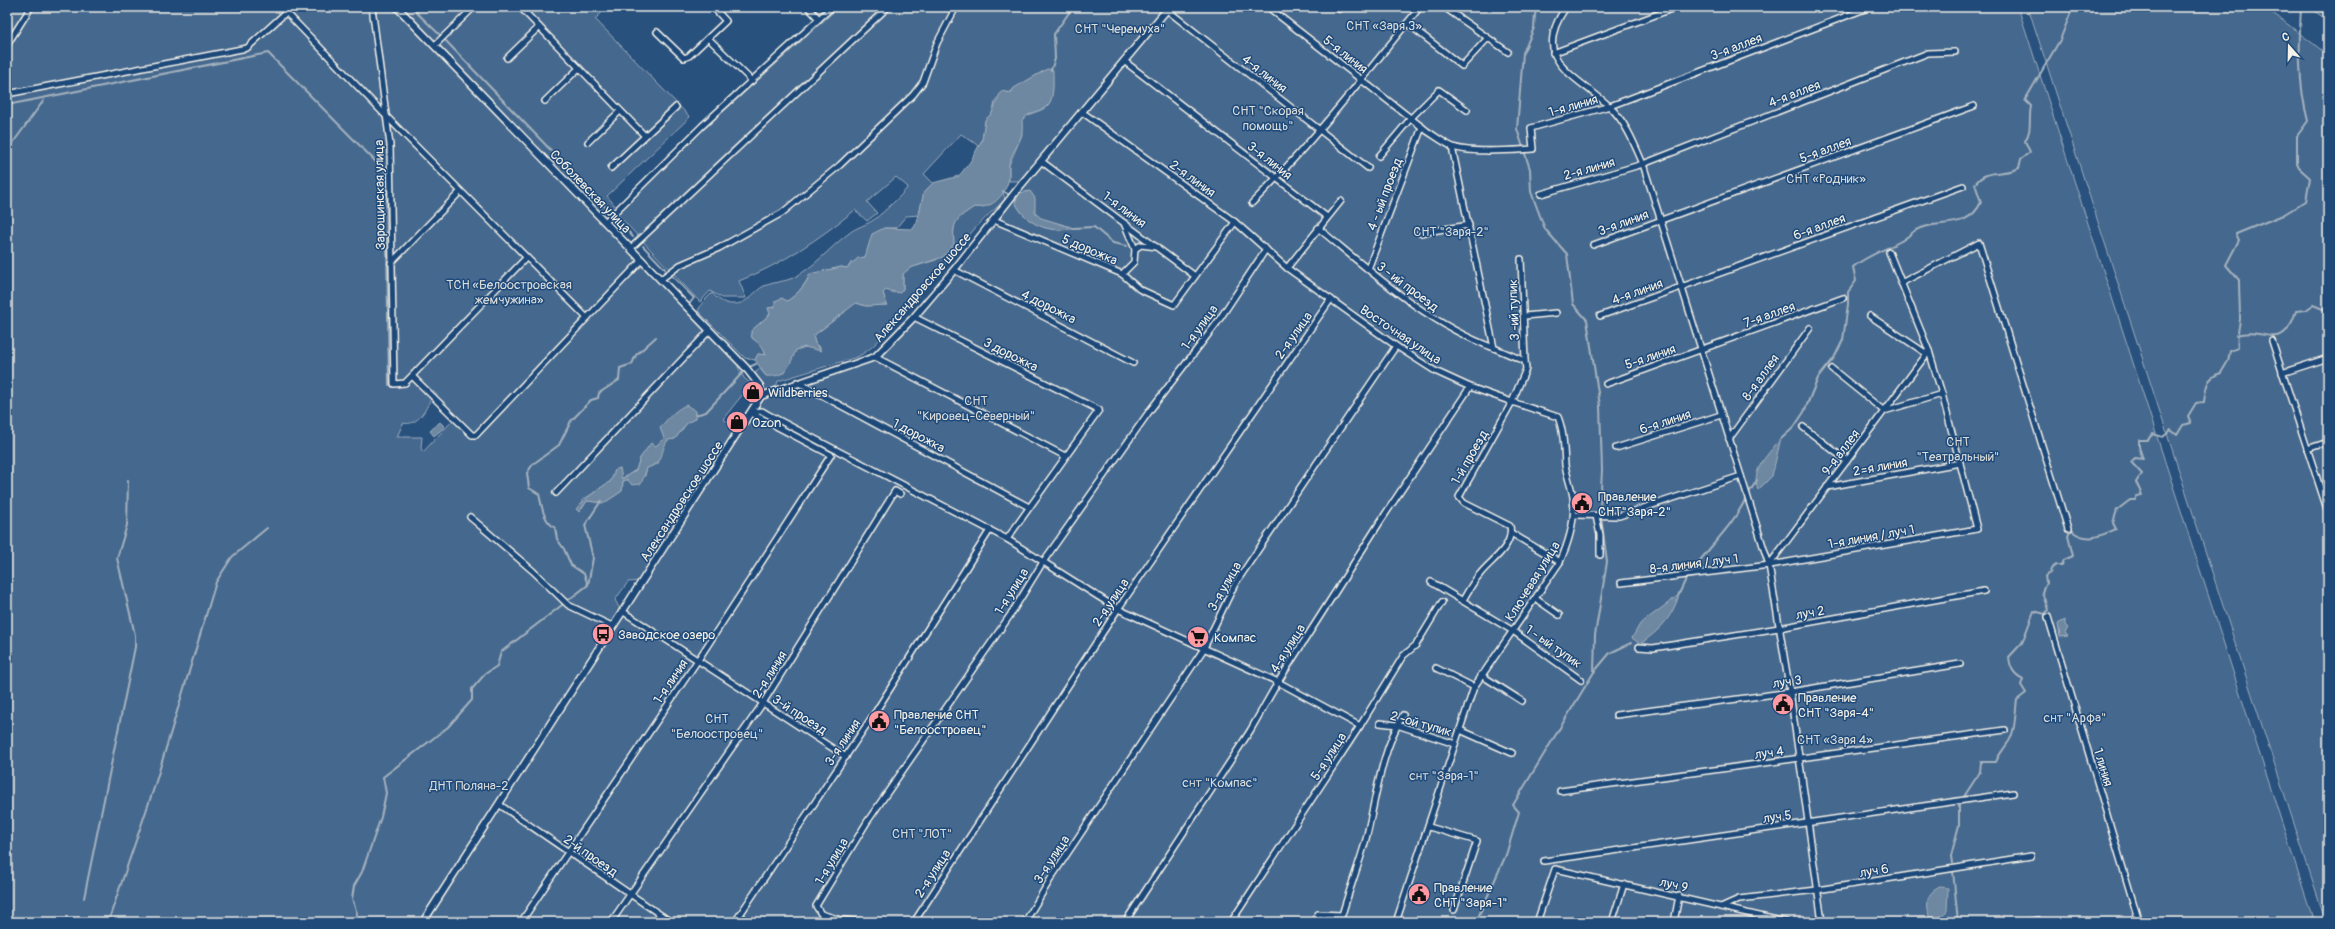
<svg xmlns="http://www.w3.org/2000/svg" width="2335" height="929" viewBox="0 0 2335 929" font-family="Pangolin,sans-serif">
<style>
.green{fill:#45688e;stroke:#9cacbb;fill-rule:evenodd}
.water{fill:#6e88a2;stroke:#a4b2be}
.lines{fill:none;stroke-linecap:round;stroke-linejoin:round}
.stream{stroke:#a4b2be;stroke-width:2}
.minor-casing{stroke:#f4f1e8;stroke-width:8}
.tertiary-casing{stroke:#f4f1e8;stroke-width:9}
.minor{stroke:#1f4a7a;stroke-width:5}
.tertiary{stroke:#1f4a7a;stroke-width:6}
.labels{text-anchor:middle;stroke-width:3;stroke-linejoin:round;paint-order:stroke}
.park-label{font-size:13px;fill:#dadcda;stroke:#1f4a7a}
.street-label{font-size:13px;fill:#f4f1e8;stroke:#1f4a7a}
.poi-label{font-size:13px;fill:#f4f1e8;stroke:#1f4a7a;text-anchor:start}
</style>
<rect width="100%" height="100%" fill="#28517e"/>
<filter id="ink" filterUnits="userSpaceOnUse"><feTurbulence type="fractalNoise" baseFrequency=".025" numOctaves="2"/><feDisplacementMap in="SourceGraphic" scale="8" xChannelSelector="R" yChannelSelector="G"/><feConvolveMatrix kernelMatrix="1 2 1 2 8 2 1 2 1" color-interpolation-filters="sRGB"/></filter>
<g filter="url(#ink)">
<g class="green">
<path d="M 7,7 L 608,7 L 595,19 L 690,117 L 607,196 L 617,208 L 605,221 L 740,363 L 738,367 L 744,378 L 751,384 L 723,419 L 741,430 L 762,397 L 873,358 L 915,315 L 1023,181 L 1009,181 L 1009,165 L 1022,135 L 1021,120 C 1029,112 1040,113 1047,106 C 1052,101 1052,90 1053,84 L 1043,72 C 1026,80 1013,92 996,99 L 992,113 L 985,120 L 982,140 L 979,146 L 961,134 L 924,174 L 933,183 L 924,192 L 919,215 L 906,216 L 896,228 L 884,228 L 865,257 L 851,263 L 847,268 L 841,267 L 810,274 C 803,290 787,306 768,308 L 771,314 L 751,331 L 752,338 L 760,344 L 766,355 L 758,354 L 755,360 L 745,358 L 698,311 L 702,303 L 712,293 C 716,298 723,303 730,304 C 748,306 752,292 764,286 C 773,282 784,282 793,278 C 815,267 829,248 848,234 C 856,227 867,225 875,219 C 886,210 899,198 908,187 L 896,177 L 867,202 L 877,213 L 867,221 L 855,210 C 817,240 784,263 739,281 L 746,298 L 722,298 L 710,291 L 700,302 L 617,214 L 703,130 L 839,7 L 2018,7 L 2314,922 L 7,922 ZM 1015,202 L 1040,218 L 1073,228 C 1049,234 1026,224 1015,202 ZM 432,395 L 455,418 L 423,452 L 421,448 L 422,437 L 397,437 L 403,423 C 418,427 428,407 432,395 ZM 696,418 L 687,423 L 675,439 L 668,439 L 663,448 L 658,464 L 647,468 L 645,476 L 623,481 L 622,491 L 604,503 L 587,501 L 582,509 L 582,500 C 593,494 601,487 611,481 L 615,470 L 620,468 L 621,479 L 636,470 L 640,458 L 659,445 L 664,438 L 663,433 ZM 642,581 L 621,611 L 615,600 L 628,582 Z"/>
<polygon points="2028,7 2265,7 2328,55 2328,922 2326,922"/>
<polygon points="2309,7 2328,7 2328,21"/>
<path d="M 1003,191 L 1005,200 C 964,234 935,279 899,318 C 886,332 875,348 857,357 L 778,381 L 775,390 L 766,394 L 755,374 L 759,368 L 766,376 L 784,373 L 796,350 L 805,347 L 821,349 L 815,343 L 813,336 L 845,312 L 849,306 L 856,303 L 866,306 L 887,305 L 883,293 L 886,290 L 894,293 L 903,289 L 903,273 L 910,268 L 936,260 L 954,244 C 952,221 956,219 974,207 C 986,209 998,202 1003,191 Z"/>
</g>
<g class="water">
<path d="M 1047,69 L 1053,70 C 1053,80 1055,101 1046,107 C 1038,112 1029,112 1022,120 C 1024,144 1014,144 1009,164 C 1008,169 1010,177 1008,182 C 1003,198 991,209 974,207 C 956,219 952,221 954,244 L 943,257 L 910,268 L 903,274 L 903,289 L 900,293 L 886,290 L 883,293 L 887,305 L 866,306 L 856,303 L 813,336 L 815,343 L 821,351 L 805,347 L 796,350 C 789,367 786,378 766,376 L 755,360 L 758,354 L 766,355 C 764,349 758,342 752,338 L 751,331 L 770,314 L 768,308 L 775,307 L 775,301 L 782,298 L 787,301 C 797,295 806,285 810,274 L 841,267 L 847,268 L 858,258 L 865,257 L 872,234 L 884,228 L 913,229 L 917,222 L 924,192 L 933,183 L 959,176 L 970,162 L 982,140 L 985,120 L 992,113 L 1001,91 L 1011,93 L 1014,88 Z"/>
<path d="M 1030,191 L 1035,198 L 1035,213 L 1041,218 L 1074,228 C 1050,234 1026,225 1015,202 L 1020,193 Z"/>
<path d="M 686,405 L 696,411 L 696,418 L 687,423 L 675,439 L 668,440 C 658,454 667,461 647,468 L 641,484 L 632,485 L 627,479 L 623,481 L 622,491 L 604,503 L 587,501 L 579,512 L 576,509 C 583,500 601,487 611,481 L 615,470 L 620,468 L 622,479 L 636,470 L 640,458 L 651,443 L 656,446 L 664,438 L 660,428 C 668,418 675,410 686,405 Z"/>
<polygon points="440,422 445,427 434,436 430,431"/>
<path d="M 1781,438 L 1772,476 L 1758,490 C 1750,469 1769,454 1781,438 Z"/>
<path d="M 1679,595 C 1672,618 1660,630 1640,644 L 1632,638 L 1640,624 Z"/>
<polygon points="2065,620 2065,625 2068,628 2065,633 2068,636 2060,637 2058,624"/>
<path d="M 1940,887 L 1948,888 L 1947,911 L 1937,919 L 1929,917 C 1927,902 1925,894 1940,887 Z"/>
</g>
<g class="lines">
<g class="stream">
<polyline points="411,7 441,36"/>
<polyline points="445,40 612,214"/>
<polyline points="1051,70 1055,59 1054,34 1073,7"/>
<polyline points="7,105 268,53 386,172 389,385"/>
<polyline points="7,151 44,100"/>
<polyline points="1003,191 1016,199"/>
<polyline points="614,215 633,237"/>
<polyline points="1074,228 1094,227 1113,243 1127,246"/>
<polyline points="643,246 665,269"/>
<polyline points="672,276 694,298 690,303"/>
<path d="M 2236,335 C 2267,326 2282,355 2296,311 L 2306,310 L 2313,305 L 2328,311"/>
<polyline points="2013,343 2015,350"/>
<polyline points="749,367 756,364"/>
<polyline points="695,415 706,412 745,370"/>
<path d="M 1781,439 L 1794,427 L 1804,412 L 1818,378 L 1834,358 L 1843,340 L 1848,304 L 1848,292 L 1856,281 L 1853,267 C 1868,255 1885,250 1901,241 C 1907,238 1911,233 1916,230 C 1936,219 1969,231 1981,202 L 1975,184 C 1986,168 2004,176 2019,168 L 2021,159 L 2030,152 L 2025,141 C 2033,128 2028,120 2031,106 L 2025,100 L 2060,40 L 2073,7"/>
<polyline points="1749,493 1757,480"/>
<path d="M 1691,572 C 1709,547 1733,526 1746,498"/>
<path d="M 588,585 L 584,574 L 571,565 L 564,549 L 557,539 L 555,528 C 543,520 542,507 539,494 L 529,488 L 527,473 L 533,464 L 559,445 L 571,421 L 591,400 L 598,398 L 599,393 L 619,380 L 620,368 L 632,364 L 636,355 L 656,337"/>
<polyline points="1678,596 1686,579"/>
<polyline points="1594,672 1610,653 1631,643"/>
<path d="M 1963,798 L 1980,772 L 1981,762 L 1996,762 C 1999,754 2003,750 2007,744 C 2016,733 2015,712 2017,700 L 2026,693 L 2021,685 L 2023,679 C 2013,674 2010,667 2009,657 L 2022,643 L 2034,611 L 2045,614 L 2048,610 L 2042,592 L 2046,583 L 2045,576 L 2050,573 L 2051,569 L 2056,565 L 2062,565 L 2064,560 L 2073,556 L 2068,536 L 2070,532 L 2072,531 C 2087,543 2100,536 2116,529 L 2113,523 L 2117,510 L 2130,500 L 2135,500 L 2137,496 L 2142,495 L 2136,482 L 2142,474 L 2131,462 L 2135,458 L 2143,459 L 2139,447 L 2139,440 L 2147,440 L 2153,434 L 2163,437 L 2171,430 L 2177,435 L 2183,425 L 2191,423 L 2188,416 L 2196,403 L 2204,402 C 2206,388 2206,377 2221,373 L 2228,361 L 2230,351 L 2238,348 C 2236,335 2239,331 2240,319 C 2240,307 2239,293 2239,280 L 2226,265 L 2239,240 L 2236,234 L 2283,215 L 2306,201 L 2310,178 L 2299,168 L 2297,164 L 2297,136 L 2308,121 C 2298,84 2299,45 2301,7"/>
<polyline points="1952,863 1951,856 1959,825 1959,804"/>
<polyline points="1953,871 1958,922"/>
<polyline points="84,898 135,647 135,635 117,558 127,525 128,480"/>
<polyline points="108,922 154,788 216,582 232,557 267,528"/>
<polyline points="356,922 357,913 352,899 354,886 362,872 381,817 386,793 383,777 448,727 472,700 472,689 485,674 497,666 501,652 588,585 593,558 585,525 601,501"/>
<polyline points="1476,922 1506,855 1519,812 1513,805 1594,672 1595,635 1607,562 1600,509 1602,470 1600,406 1587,320 1573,304 1567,254 1545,229 1531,192 1530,169 1517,129 1523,53 1534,28 1535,14 1539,7"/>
</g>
<g class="minor-casing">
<g id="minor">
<polyline points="281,7 387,117 587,318"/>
<polyline points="372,7 390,145 394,384 405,383 526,258"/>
<polyline points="520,7 645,136"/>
<polyline points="808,7 819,19"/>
<path d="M 1268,7 L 1427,131 C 1435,136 1443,142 1451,146 C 1467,154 1514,150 1533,149 L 1531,128 L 1610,106 L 1870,7"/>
<polyline points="1337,7 1339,9"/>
<polyline points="1444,7 1508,52"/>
<path d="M 1566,7 C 1529,61 1575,74 1609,106 C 1626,122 1634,143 1643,164 L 1769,565 L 1790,692 L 1822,922"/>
<polyline points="1167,10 1368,168"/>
<polyline points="1407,23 1462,66 1487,39"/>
<polyline points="657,32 684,58 689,56 726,21 713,7"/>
<polyline points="709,39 752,81"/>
<polyline points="7,45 31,7"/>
<polyline points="435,45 474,7"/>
<polyline points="1553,53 1677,7"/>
<polyline points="507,58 539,27"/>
<polyline points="1124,61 1327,217"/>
<polyline points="7,94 247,48 292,7"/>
<polyline points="545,101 579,68"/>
<path d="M 1082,112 L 1235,222 L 1287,268 L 1396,346 L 1435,371 L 1470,387 L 1512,402 L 1459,497 L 1464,503 L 1510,526 C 1514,547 1491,560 1480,574 C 1473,582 1468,591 1463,600"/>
<polyline points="588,142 620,111"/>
<polyline points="1379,156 1411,118 1439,90 1467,110"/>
<polyline points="1041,161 1195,276"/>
<polyline points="611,168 676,107"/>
<polyline points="1541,194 1643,164 1928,53 1955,52"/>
<path d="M 1252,203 C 1313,142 1366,74 1420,7"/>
<polyline points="994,220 1122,274 1139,289 1174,305 1235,222"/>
<polyline points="606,221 702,126 832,7"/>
<path d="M 1318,228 C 1373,273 1426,323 1494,348"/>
<polyline points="1420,233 1469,225"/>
<polyline points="1593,245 1974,106"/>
<polyline points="631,248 888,7"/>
<polyline points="1135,249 1141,245 1157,247"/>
<polyline points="1521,259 1525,361"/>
<polyline points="391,263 460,192"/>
<polyline points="1287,268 1341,201"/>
<polyline points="1368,269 1422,127"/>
<polyline points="954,270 1133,363"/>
<polyline points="1122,274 1134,262 1135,249 1124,223"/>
<polyline points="661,279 680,265 719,248 782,213 840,165 913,95 923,82 937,43 956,7"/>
<polyline points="1901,283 1979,243 2068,529"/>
<polyline points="1525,316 1556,313"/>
<polyline points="1600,316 1963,186"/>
<polyline points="1870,316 1927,354"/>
<polyline points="914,317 1099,410 1007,539"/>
<polyline points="2272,341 2328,512"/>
<polyline points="875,357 1065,456"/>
<polyline points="1832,369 1884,411 1942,394"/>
<polyline points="2282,373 2328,358"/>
<polyline points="412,376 472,435 476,435 642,260"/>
<polyline points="797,382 1029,507"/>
<polyline points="1606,384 1843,298"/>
<polyline points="752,412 762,411 767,414 1007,539 1118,609 1278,682 1360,726"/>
<polyline points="1803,427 1847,461"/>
<polyline points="1729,439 1810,328"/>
<polyline points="1616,448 1721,415"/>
<polyline points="2307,449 2328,442"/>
<polyline points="1827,487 1960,463"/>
<polyline points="556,493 709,331"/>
<polyline points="1574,515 1619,516 1741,476"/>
<polyline points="1596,516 1600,535 1600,555"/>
<polyline points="470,517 533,571 568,605 612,626"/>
<polyline points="1511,533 1560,562"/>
<polyline points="1769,565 1929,351"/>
<polyline points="1431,582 1513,631 1581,680"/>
<polyline points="1621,583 1770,565 1977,529 1942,394 1929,351 1889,252"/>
<polyline points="1536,599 1559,615"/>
<polyline points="622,611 846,757"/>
<polyline points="2048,617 2139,922"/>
<polyline points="1639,647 1653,648 1779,628 1984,591"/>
<polyline points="1436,668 1474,687"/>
<polyline points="1481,675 1522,701"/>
<polyline points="1616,715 1790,692 1960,664"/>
<polyline points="1380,723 1397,725 1455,744"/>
<polyline points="1460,730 1512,753"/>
<polyline points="1560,791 2005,730"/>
<polyline points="500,805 671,922"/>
<polyline points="1429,827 1477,841 1454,910"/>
<polyline points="1544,861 2013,793"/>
<polyline points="1721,907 1739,899 1817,890 2031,856"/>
<polyline points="521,922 698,660 831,455 751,413"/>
<polyline points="611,922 763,703 895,491 900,494"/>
<polyline points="735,922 876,711 990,530"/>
<polyline points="867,922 841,920 821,914 816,906 867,822 1011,614 1043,562 1151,409 1217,323 1266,249"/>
<polyline points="914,922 1118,609 1331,299"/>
<polyline points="1025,922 1053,875 1203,650 1235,584 1396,346"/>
<polyline points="1125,922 1250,731 1278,682 1380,522 1470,387"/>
<polyline points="1231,922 1360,726 1403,656 1416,645 1442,602"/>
<path d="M 1313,922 L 1318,914 L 1342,915 C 1349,891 1358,867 1365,843 C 1376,800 1380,754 1403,715"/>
<path d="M 1396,922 L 1474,687 L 1560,562 C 1569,542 1576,520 1573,497 C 1571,486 1567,476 1565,465 C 1564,449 1564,432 1558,417 L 1512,402 L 1526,369 L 1525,361 L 1494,348 L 1452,147"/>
<polyline points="1537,922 1555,869 1786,922"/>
<polyline points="1612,922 1624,884"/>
<polyline points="1674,922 1679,896"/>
<polyline points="2027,922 2038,920"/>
</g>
</g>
<g class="tertiary-casing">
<g id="tertiary">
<polyline points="397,7 746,368 760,386 761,396"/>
<polyline points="423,922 761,396 875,357 914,317 954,270 1021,185 1169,7"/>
</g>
</g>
<use href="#minor" class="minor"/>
<use href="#tertiary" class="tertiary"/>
</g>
</g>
<defs>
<g id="shop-disc" transform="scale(1.15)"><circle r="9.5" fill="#ff9aa2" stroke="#1f4a7a"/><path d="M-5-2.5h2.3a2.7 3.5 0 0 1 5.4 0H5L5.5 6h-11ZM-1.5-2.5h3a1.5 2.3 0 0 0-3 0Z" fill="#111"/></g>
<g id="civic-disc" transform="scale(1.15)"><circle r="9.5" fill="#ff9aa2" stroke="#1f4a7a"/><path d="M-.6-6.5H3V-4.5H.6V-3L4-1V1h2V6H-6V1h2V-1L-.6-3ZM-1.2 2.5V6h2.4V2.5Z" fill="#111"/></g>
<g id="bus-disc" transform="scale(1.15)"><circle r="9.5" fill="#ff9aa2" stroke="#1f4a7a"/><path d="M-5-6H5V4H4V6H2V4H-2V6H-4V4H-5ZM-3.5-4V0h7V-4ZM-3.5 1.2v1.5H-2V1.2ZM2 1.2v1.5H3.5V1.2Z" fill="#111"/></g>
<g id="supermarket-disc" transform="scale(1.15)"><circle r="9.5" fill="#ff9aa2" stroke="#1f4a7a"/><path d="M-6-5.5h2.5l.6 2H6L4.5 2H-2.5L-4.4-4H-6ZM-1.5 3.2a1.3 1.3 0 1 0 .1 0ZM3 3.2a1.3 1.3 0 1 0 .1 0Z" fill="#111"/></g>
</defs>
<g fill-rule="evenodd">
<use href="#shop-disc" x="753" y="392"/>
<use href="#shop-disc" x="737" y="422"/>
<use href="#civic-disc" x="1582" y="503"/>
<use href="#bus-disc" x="603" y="634"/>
<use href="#supermarket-disc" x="1198" y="637"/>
<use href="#civic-disc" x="1783" y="704"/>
<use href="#civic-disc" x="879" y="721"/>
<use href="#civic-disc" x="1419" y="894"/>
</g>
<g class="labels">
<g class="park-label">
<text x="1384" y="30">СНТ «Заря 3»</text>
<text x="1120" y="33">СНТ "Черемуха"</text>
<text x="1268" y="115">СНТ "Скорая<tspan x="1268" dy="15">помощь"</tspan></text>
<text x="1826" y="183">СНТ «Родник»</text>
<text x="1451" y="236">СНТ "Заря-2"</text>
<text x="509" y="289">ТСН «Белоостровская<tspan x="509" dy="15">жемчужина»</tspan></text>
<text x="976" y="405">СНТ<tspan x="976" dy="15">"Кировец-Северный"</tspan></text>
<text x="1958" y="446">СНТ<tspan x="1958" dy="15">"Театральный"</tspan></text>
<text x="2075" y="722">снт "Арфа"</text>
<text x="717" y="723">СНТ<tspan x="717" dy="15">"Белоостровец"</tspan></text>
<text x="1835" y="744">СНТ «Заря 4»</text>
<text x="1444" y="780">снт "Заря-1"</text>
<text x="1220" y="787">снт "Компас"</text>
<text x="469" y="790">ДНТ Поляна-2</text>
<text x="922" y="838">СНТ "ЛОТ"</text>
</g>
<g class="street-label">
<text transform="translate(1736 46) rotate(-21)" y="5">3-я аллея</text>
<text transform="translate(1346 54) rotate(38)" y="5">5-я линия</text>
<text transform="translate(1265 73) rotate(38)" y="5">4-я линия</text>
<text transform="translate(1794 93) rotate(-21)" y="5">4-я аллея</text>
<text transform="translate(1573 105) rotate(-16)" y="5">1-я линия</text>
<text transform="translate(1825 149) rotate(-20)" y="5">5-я аллея</text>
<text transform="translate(1270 160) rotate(38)" y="5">3-я линия</text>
<text transform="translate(1589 168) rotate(-16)" y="5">2-я линия</text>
<text transform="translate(1193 178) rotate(36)" y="5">2-я линия</text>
<text transform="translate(591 191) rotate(46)" y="5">Соболевская улица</text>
<text transform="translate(1384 194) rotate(-69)" y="5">4 - ый проезд</text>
<text transform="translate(379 195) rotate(-91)" y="5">Зарощинская улица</text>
<text transform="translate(1125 209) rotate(37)" y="5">1-я линия</text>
<text transform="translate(1623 222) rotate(-20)" y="5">3-я линия</text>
<text transform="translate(1819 226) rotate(-20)" y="5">6-я аллея</text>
<text transform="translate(1090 249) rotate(23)" y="5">5 дорожка</text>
<text transform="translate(1408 286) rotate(37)" y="5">3 - ий проезд</text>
<text transform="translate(922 287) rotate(-49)" y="5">Александровское шоссе</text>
<text transform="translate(1637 291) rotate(-20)" y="5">4-я линия</text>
<text transform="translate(1049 306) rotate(27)" y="5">4 дорожка</text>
<text transform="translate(1513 310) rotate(-92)" y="5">3 -ий тупик</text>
<text transform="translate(1769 314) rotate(-20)" y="5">7-я аллея</text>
<text transform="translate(1199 327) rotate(-54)" y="5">1-я улица</text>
<text transform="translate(1401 334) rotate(34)" y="5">Восточная улица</text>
<text transform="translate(1293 335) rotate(-55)" y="5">2-я улица</text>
<text transform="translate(1011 354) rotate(27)" y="5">3 дорожка</text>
<text transform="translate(1650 356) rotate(-19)" y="5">5-я линия</text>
<text transform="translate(1760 377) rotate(-54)" y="5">8-я аллея</text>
<text transform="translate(1665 421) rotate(-18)" y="5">6-я линия</text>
<text transform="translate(919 435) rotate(28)" y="5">1 дорожка</text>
<text transform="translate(1840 452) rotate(-53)" y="5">9-я аллея</text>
<text transform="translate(1469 457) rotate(-60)" y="5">1-й проезд</text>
<text transform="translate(1880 466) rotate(-10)" y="5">2=я линия</text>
<text transform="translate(681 501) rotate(-57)" y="5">Александровское шоссе</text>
<text transform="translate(1871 536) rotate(-10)" y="5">1-я линия / луч 1</text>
<text transform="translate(1694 563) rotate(-7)" y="5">8-я линия / луч 1</text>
<text transform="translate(1532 581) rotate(-58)" y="5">Ключевая улица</text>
<text transform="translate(1224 586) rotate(-60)" y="5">3-я улица</text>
<text transform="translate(1011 591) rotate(-58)" y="5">1-я улица</text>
<text transform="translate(1110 602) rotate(-56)" y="5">2-я улица</text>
<text transform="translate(1810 612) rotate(-10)" y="5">луч 2</text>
<text transform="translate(1554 646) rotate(35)" y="5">1 - ый тупик</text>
<text transform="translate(1287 648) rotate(-58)" y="5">4-я улица</text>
<text transform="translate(769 674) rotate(-58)" y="5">2-я линия</text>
<text transform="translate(670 681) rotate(-56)" y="5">1-я линия</text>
<text transform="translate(1787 681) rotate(-8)" y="5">луч 3</text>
<text transform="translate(800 714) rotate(33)" y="5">3-й проезд</text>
<text transform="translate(1421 723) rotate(16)" y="5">2 -ой тупик</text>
<text transform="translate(842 742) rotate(-56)" y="5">3-я линия</text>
<text transform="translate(1769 752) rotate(-8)" y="5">луч 4</text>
<text transform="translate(1328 756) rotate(-57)" y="5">5-я улица</text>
<text transform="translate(2104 767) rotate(73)" y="5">1 линия</text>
<text transform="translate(1777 816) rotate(-8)" y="5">луч 5</text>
<text transform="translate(591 855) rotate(35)" y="5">2-й проезд</text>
<text transform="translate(1051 859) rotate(-57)" y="5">3-я улица</text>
<text transform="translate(831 861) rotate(-59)" y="5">1-я улица</text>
<text transform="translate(1874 870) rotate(-9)" y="5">луч 6</text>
<text transform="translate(932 873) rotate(-57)" y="5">2-я улица</text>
<text transform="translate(1674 884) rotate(13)" y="5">луч 9</text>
</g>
<g class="poi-label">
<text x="768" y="397">Wildberries</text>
<text x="752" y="427">Ozon</text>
<text x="1598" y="501">Правление<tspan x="1598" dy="15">СНТ"Заря-2"</tspan></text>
<text x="618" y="639">Заводское озеро</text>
<text x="1214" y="642">Компас</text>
<text x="1798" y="702">Правление<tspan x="1798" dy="15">СНТ "Заря-4"</tspan></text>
<text x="894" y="719">Правление СНТ<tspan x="894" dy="15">"Белоостровец"</tspan></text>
<text x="1434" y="892">Правление<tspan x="1434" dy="15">СНТ "Заря-1"</tspan></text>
</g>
</g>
<rect width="2335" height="929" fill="none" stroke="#1f4a7a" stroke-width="24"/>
<rect x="12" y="12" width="2311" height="905" fill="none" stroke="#f4f1e8" stroke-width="1.5" filter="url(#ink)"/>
<g transform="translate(2289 46) rotate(340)" stroke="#1f4a7a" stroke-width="3" paint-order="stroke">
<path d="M0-3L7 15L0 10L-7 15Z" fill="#f4f1e8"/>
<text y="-6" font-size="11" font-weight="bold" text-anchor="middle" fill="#f4f1e8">С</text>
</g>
</svg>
